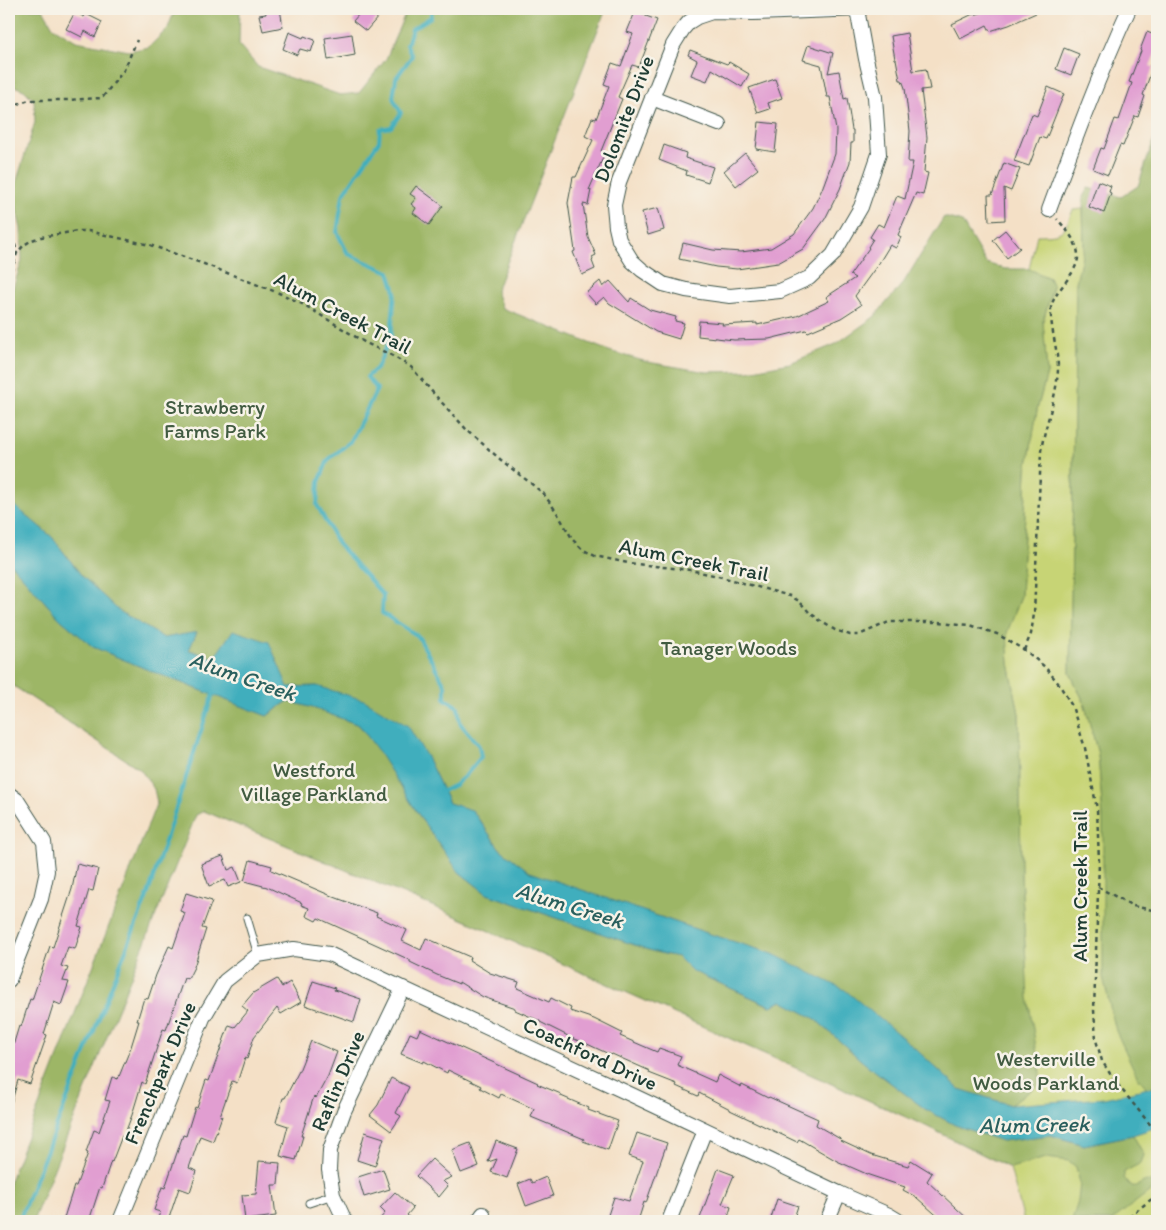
<svg xmlns="http://www.w3.org/2000/svg" width="1166" height="1230" viewBox="0 0 1166 1230" font-family="Itim,sans-serif">
<style>
.green{fill:#c7d475;stroke:#738854}
.forest{fill:#9db666;stroke:#5e7a4d}
.water{fill:#40aebd;stroke:#307678}
.lines{fill:none;stroke-linecap:round;stroke-linejoin:round}
.stream{stroke:#40aebd;stroke-width:4}
.building{fill:#e19ed1}
.lane-casing{stroke:#3f554a;stroke-width:9}
.street-casing{stroke:#3f554a;stroke-width:16}
.path{stroke:#3f554a;stroke-width:2.5;stroke-dasharray:4 4;stroke-linecap:butt}
.lane{stroke:#fff;stroke-width:7}
.street{stroke:#fff;stroke-width:14}
.labels{text-anchor:middle;stroke-width:5;stroke-linejoin:round;paint-order:stroke}
.street-label{font-size:21px;fill:#1f3d34;stroke:#f7f3e8}
.park-label{font-size:21px;fill:#415b41;stroke:#f7f3e8}
.water-label{font-size:22px;font-style:italic;fill:#295f5d;stroke:#f7f3e8}
</style>
<rect width="100%" height="100%" fill="#f7f3e8"/>
<filter id="ink" filterUnits="userSpaceOnUse"><feTurbulence type="fractalNoise" baseFrequency=".02" numOctaves="2"/><feDisplacementMap in="SourceGraphic" scale="10" xChannelSelector="R" yChannelSelector="G"/><feConvolveMatrix kernelMatrix="1 2 1 2 8 2 1 2 1" color-interpolation-filters="sRGB"/></filter>
<filter id="wash" filterUnits="userSpaceOnUse"><feTurbulence type="fractalNoise" baseFrequency=".0096" numOctaves="4" result="noise"/><feDisplacementMap in="SourceGraphic" scale="20" xChannelSelector="R" yChannelSelector="G"/><feGaussianBlur stdDeviation="1.12" result="paint"/><feColorMatrix in="noise" values="0 0 0 0 0 0 0 0 0 0 0 0 0 0 0 0 0 1.4 0 .05"/><feComposite in="paint" operator="in"/></filter>
<g filter="url(#wash)">
<rect width="100%" height="100%" fill="#f4e0c6"/>
<path class="green" d="M 1083,209 L 1084,247 L 1076,283 L 1070,673 L 1084,702 L 1098,754 L 1103,817 L 1157,1047 L 1157,1221 L 1024,1221 L 1010,1168 L 926,1126 L 442,910 L 204,811 L 9,683 L 9,562 L 529,872 L 1026,963 L 1021,876 L 1019,714 L 1009,663 L 1006,633 L 1021,596 L 1027,471 L 1037,410 L 1047,373 L 1043,321 L 1053,287 L 1049,278 L 1029,269 L 1037,235 C 1064,235 1063,233 1073,210 Z"/>
<g class="forest">
<polygon points="9,9 43,9 53,27 76,41 129,51 149,47 168,28 175,9 240,9 239,45 258,67 340,95 359,93 386,59 407,9 606,9 496,291 502,308 609,351 647,362 707,372 748,371 790,363 836,344 874,317 904,282 944,217 962,222 986,263 1005,269 1029,269 1049,278 1053,287 1043,321 1047,373 1037,410 1027,471 1021,596 1007,633 1009,663 1019,714 1021,876 1028,997 1040,1073 1038,1085 1011,1105 959,1089 908,1042 773,954 710,934 529,872 500,849 473,811 449,803 427,757 317,686 288,687 214,658 189,650 196,633 164,638 119,611 82,576 52,537 9,501 9,300 22,261 21,229 13,193 35,122 34,100 24,90 9,84"/>
<polygon points="1157,131 1157,1086 1147,1088 1137,1076 1116,1031 1103,977 1103,817 1098,754 1084,702 1070,673 1076,283 1084,247 1083,197 1088,188 1121,197 1138,186"/>
<path d="M 9,562 L 60,619 L 93,647 L 151,671 L 267,716 L 288,701 L 313,708 L 359,725 L 376,747 L 422,820 L 459,872 L 487,894 L 655,952 L 678,957 L 692,971 L 770,1006 L 782,1001 L 814,1018 L 863,1062 L 925,1109 L 955,1125 L 1002,1141 L 1050,1135 L 1084,1145 L 1133,1135 L 1144,1155 L 1141,1163 L 1124,1172 L 1124,1178 C 1126,1180 1127,1183 1130,1185 C 1139,1191 1144,1174 1154,1185 L 1154,1188 L 1111,1221 L 1072,1221 L 1078,1201 L 1080,1183 L 1076,1167 L 1069,1161 L 1046,1158 L 1010,1168 L 926,1126 L 442,910 L 204,811 L 196,815 L 33,1221 L 9,1221 L 9,1183 L 157,802 L 154,789 L 140,769 L 9,683 Z"/>
</g>
<polygon class="water" points="9,501 52,537 82,576 119,611 164,638 197,632 189,650 214,658 233,630 269,642 288,687 317,686 364,700 408,726 427,757 449,803 472,810 500,849 530,872 710,934 773,954 845,990 908,1042 959,1089 1011,1105 1104,1098 1157,1086 1157,1127 1133,1135 1084,1145 1050,1135 1002,1141 955,1125 925,1109 863,1062 814,1018 782,1001 771,1006 692,971 678,957 655,952 487,894 459,872 422,820 376,748 359,725 313,708 288,701 267,716 151,671 93,647 60,619 9,562"/>
<g class="lines">
<g class="stream">
<polyline points="432,9 431,17 412,29 407,45 412,56 396,78 393,98 401,113 391,127 380,129 379,141 343,195 337,232 348,254 389,272 395,291 391,336 377,368 367,377 377,389 351,441 328,460 319,482 317,505 338,544 383,595 382,613 418,636 445,685 445,699 458,707 460,723 479,746 481,757 466,775 455,785 439,793"/>
<polyline points="19,1221 148,894 214,691"/>
</g>
</g>
<g id="blocks">
<g class="building">
<polygon points="265,9 280,9 283,27 263,31 259,15 266,14"/>
<polygon points="353,9 385,9 366,31 353,21 359,14"/>
<polygon points="993,9 1045,9 1009,25 990,31 987,25 960,39 952,24 973,14 974,15"/>
<polygon points="75,12 84,17 86,14 102,22 95,37 85,31 82,37 66,29"/>
<polygon points="635,12 657,20 639,67 632,65 618,97 622,99 601,151 605,153 589,190 591,190 588,205 583,204 588,237 596,255 592,257 593,260 592,261 595,269 582,275 573,252 575,251 568,203 573,177 576,177 593,140 585,136 592,118 596,119 609,86 604,84 612,63 621,66 633,34 627,32"/>
<polygon points="289,32 303,38 304,36 315,40 311,52 300,49 297,55 283,49"/>
<polygon points="1147,32 1157,36 1157,49 1150,66 1153,67 1143,95 1145,96 1138,117 1135,116 1123,146 1120,145 1108,175 1093,169 1101,148 1104,149 1115,119 1119,120 1132,83 1129,82 1141,51 1140,50"/>
<polygon points="907,33 913,71 926,69 930,89 921,90 927,137 924,172 928,173 923,195 916,193 898,235 901,237 896,248 890,245 879,263 855,296 861,305 841,318 808,332 806,330 769,339 734,340 698,336 699,321 723,323 722,325 757,323 757,325 797,316 829,301 826,297 855,278 850,275 869,248 868,247 873,239 870,237 878,224 884,227 897,196 905,199 913,162 908,162 910,131 905,88 902,80 900,80 896,59 895,59 891,36"/>
<polygon points="352,34 355,55 328,60 325,38"/>
<polygon points="808,45 833,53 828,73 839,71 844,99 847,98 852,130 853,130 853,143 851,143 850,162 840,189 825,219 803,249 778,263 737,269 716,267 679,259 683,243 713,250 741,252 771,248 794,234 813,208 822,189 835,154 836,130 830,97 827,97 821,65 803,60"/>
<polygon points="1064,48 1079,54 1071,75 1056,69"/>
<polygon points="690,50 727,64 729,62 749,74 742,87 712,69 707,81 691,75 697,60 688,55"/>
<polygon points="775,79 782,98 768,103 770,109 758,113 749,88"/>
<polygon points="1048,87 1064,94 1046,139 1040,137 1029,166 1014,161 1032,114 1037,116"/>
<polygon points="759,122 778,124 775,152 756,149"/>
<polygon points="664,145 686,153 685,158 713,167 708,182 686,175 687,171 659,160"/>
<polygon points="745,153 758,169 736,186 724,171"/>
<polygon points="1004,163 1020,169 1011,191 1004,188 1005,220 989,221 988,195 992,195"/>
<polygon points="1098,181 1111,186 1109,192 1111,193 1104,213 1089,207"/>
<polygon points="416,186 443,206 429,225 413,213 416,208 411,204 416,198 410,194"/>
<polygon points="658,208 664,230 648,235 642,212"/>
<polygon points="1005,230 1020,248 1007,258 993,240"/>
<polygon points="600,281 603,287 610,281 629,302 631,298 650,310 676,317 675,321 684,323 679,339 656,332 609,303 604,297 596,304 586,293"/>
<polygon points="223,856 228,870 235,867 241,882 228,887 225,880 209,886 201,864"/>
<polygon points="250,860 272,866 271,870 334,897 377,913 376,916 407,930 402,941 421,950 426,938 470,957 469,960 490,973 519,982 517,988 549,1002 551,998 571,1008 570,1011 594,1019 622,1033 620,1036 657,1052 659,1048 681,1056 677,1065 715,1082 718,1075 741,1087 742,1085 768,1098 769,1097 818,1119 816,1125 842,1140 841,1141 871,1155 908,1166 911,1160 932,1173 927,1181 970,1221 943,1221 916,1197 903,1190 905,1187 869,1175 837,1161 799,1139 797,1142 730,1110 730,1109 699,1093 698,1096 676,1086 677,1084 649,1073 650,1071 612,1054 611,1055 585,1043 568,1037 568,1036 540,1022 540,1021 515,1010 515,1008 483,997 459,982 459,984 437,975 410,962 410,960 318,918 316,921 306,916 309,908 301,905 302,903 267,887 244,881"/>
<polygon points="77,864 98,869 93,891 89,890 78,926 82,927 75,949 68,947 61,966 68,968 63,981 69,982 61,1005 54,1002 44,1034 47,1035 30,1084 18,1080 11,1104 9,1103 9,1059 19,1026 21,1027 30,999 32,1000 50,946 53,947 72,889"/>
<polygon points="186,893 212,901 202,928 206,929 194,967 188,979 184,978 166,1030 163,1029 145,1084 142,1082 132,1115 124,1136 122,1136 112,1162 111,1161 102,1188 100,1187 89,1221 63,1221 74,1186 76,1186 88,1153 86,1152 94,1130 99,1132 110,1101 105,1100 112,1077 118,1079 131,1047 139,1021 137,1021 144,998 148,999 156,975 169,946 173,948 185,913 180,911"/>
<polygon points="277,979 282,987 290,982 301,1002 281,1014 277,1008 254,1037 247,1059 245,1058 237,1083 232,1081 220,1116 222,1116 213,1141 200,1136 189,1168 197,1171 190,1192 179,1188 168,1221 157,1221 160,1212 154,1210 162,1187 165,1188 183,1135 186,1136 195,1107 197,1108 206,1080 209,1081 229,1025 235,1027 248,1011 242,1006 253,993"/>
<polygon points="313,981 335,988 334,990 361,999 354,1022 305,1005"/>
<polygon points="420,1029 538,1083 537,1084 561,1094 561,1096 589,1108 588,1110 618,1121 608,1150 583,1141 584,1139 531,1117 534,1109 501,1094 499,1098 480,1088 481,1086 448,1070 447,1073 424,1061 423,1063 401,1054 410,1033 417,1036"/>
<polygon points="311,1041 337,1052 328,1076 316,1098 314,1096 301,1136 303,1136 296,1160 280,1156 288,1126 276,1122 283,1098 285,1098 299,1071"/>
<polygon points="391,1078 409,1087 396,1113 401,1116 391,1131 370,1115 378,1105"/>
<polygon points="365,1132 384,1138 375,1166 357,1160"/>
<polygon points="637,1133 667,1143 646,1203 644,1202 638,1221 628,1219 628,1221 616,1221 607,1218 614,1197 629,1201 643,1161 629,1156"/>
<polygon points="496,1141 518,1149 507,1178 491,1172 497,1159 488,1162"/>
<polygon points="470,1143 479,1166 461,1173 452,1150"/>
<polygon points="432,1159 452,1177 443,1181 448,1186 439,1197 416,1176"/>
<polygon points="259,1161 280,1163 278,1185 272,1185 276,1216 245,1220 242,1195 256,1194"/>
<polygon points="383,1169 390,1189 364,1197 358,1177"/>
<polygon points="718,1169 734,1175 722,1204 731,1207 727,1221 699,1221"/>
<polygon points="546,1177 553,1196 526,1206 518,1184 530,1179 532,1183"/>
<polygon points="395,1192 413,1208 407,1215 413,1221 378,1221 385,1213 380,1208"/>
<polygon points="777,1199 798,1206 793,1221 770,1221"/>
</g>
</g>
</g>
<g filter="url(#ink)">
<use href="#blocks" fill-opacity="0" stroke="#3f554a" stroke-width="1"/>
<g class="lines">
<g class="lane-casing">
<g id="lane">
<polyline points="247,918 258,955"/>
<polyline points="309,1203 333,1195"/>
</g>
</g>
<g class="street-casing">
<g id="street">
<polyline points="857,9 866,59 875,97 879,154 861,207 833,255 809,278 780,291 730,296 686,290 663,284 642,270 632,261 619,240 616,227 614,205 619,182 673,45 683,29 689,22 697,17 712,12 753,13 861,9"/>
<polyline points="652,98 719,124"/>
<path d="M 1049,210 C 1074,142 1099,74 1129,9"/>
<polyline points="9,794 17,800 44,842 47,871 41,899 9,980"/>
<polyline points="120,1221 203,1018 225,981 258,955 294,949 329,954 632,1095 839,1193 889,1215 899,1221"/>
<polyline points="345,1221 333,1195 329,1170 330,1150 344,1111 403,988"/>
<polyline points="478,1221 483,1214"/>
<polyline points="669,1221 705,1130"/>
<polyline points="827,1221 839,1193"/>
</g>
</g>
<g class="path">
<polyline points="9,107 29,100 67,100 102,98 124,70 137,40"/>
<polyline points="9,221 17,253"/>
<polyline points="9,279 17,253 24,245 32,240 41,237 77,231 88,231 150,245 204,264 284,295 306,306 364,342 391,355 411,367 434,394 467,430 501,460 543,493 556,511 573,540 582,549 595,556 628,563 690,570 718,576 790,596 799,601 809,612 822,622 835,630 850,635 859,635 889,622 939,622 970,625 997,634 1026,651 1045,667 1059,684 1072,706 1085,748 1097,809 1099,862 1094,1010 1096,1040 1102,1061 1114,1080 1157,1133"/>
<path d="M 1024,650 L 1031,634 L 1034,614 L 1041,451 C 1045,424 1057,397 1058,369 C 1058,349 1050,329 1051,308 C 1053,292 1076,275 1078,258 C 1079,243 1066,229 1057,219"/>
<polyline points="1098,887 1133,906 1157,911"/>
<polyline points="1123,1221 1157,1195"/>
</g>
<use href="#lane" class="lane"/>
<use href="#street" class="street"/>
</g>
</g>
<g class="labels">
<g class="street-label">
<text transform="translate(624 119) rotate(-69)" y="7">Dolomite Drive</text>
<text transform="translate(343 313) rotate(28)" y="7">Alum Creek Trail</text>
<text transform="translate(694 560) rotate(11)" y="7">Alum Creek Trail</text>
<text transform="translate(1080 886) rotate(-90)" y="7">Alum Creek Trail</text>
<text transform="translate(590 1054) rotate(25)" y="7">Coachford Drive</text>
<text transform="translate(160 1073) rotate(-67)" y="7">Frenchpark Drive</text>
<text transform="translate(338 1081) rotate(-67)" y="7">Raflin Drive</text>
</g>
<g class="park-label">
<text x="215" y="414">Strawberry<tspan x="215" dy="24">Farms Park</tspan></text>
<text x="729" y="655">Tanager Woods</text>
<text x="314" y="777">Westford<tspan x="314" dy="24">Village Parkland</tspan></text>
<text x="1046" y="1066">Westerville<tspan x="1046" dy="24">Woods Parkland</tspan></text>
</g>
<g class="water-label">
<text transform="translate(243 676) rotate(19)" y="8">Alum Creek</text>
<text transform="translate(570 905) rotate(17)" y="8">Alum Creek</text>
<text transform="translate(1034 1124) rotate(-1)" y="8">Alum Creek</text>
</g>
</g>
<rect width="1166" height="1230" fill="none" stroke="#f7f3e8" stroke-width="30"/>
</svg>
